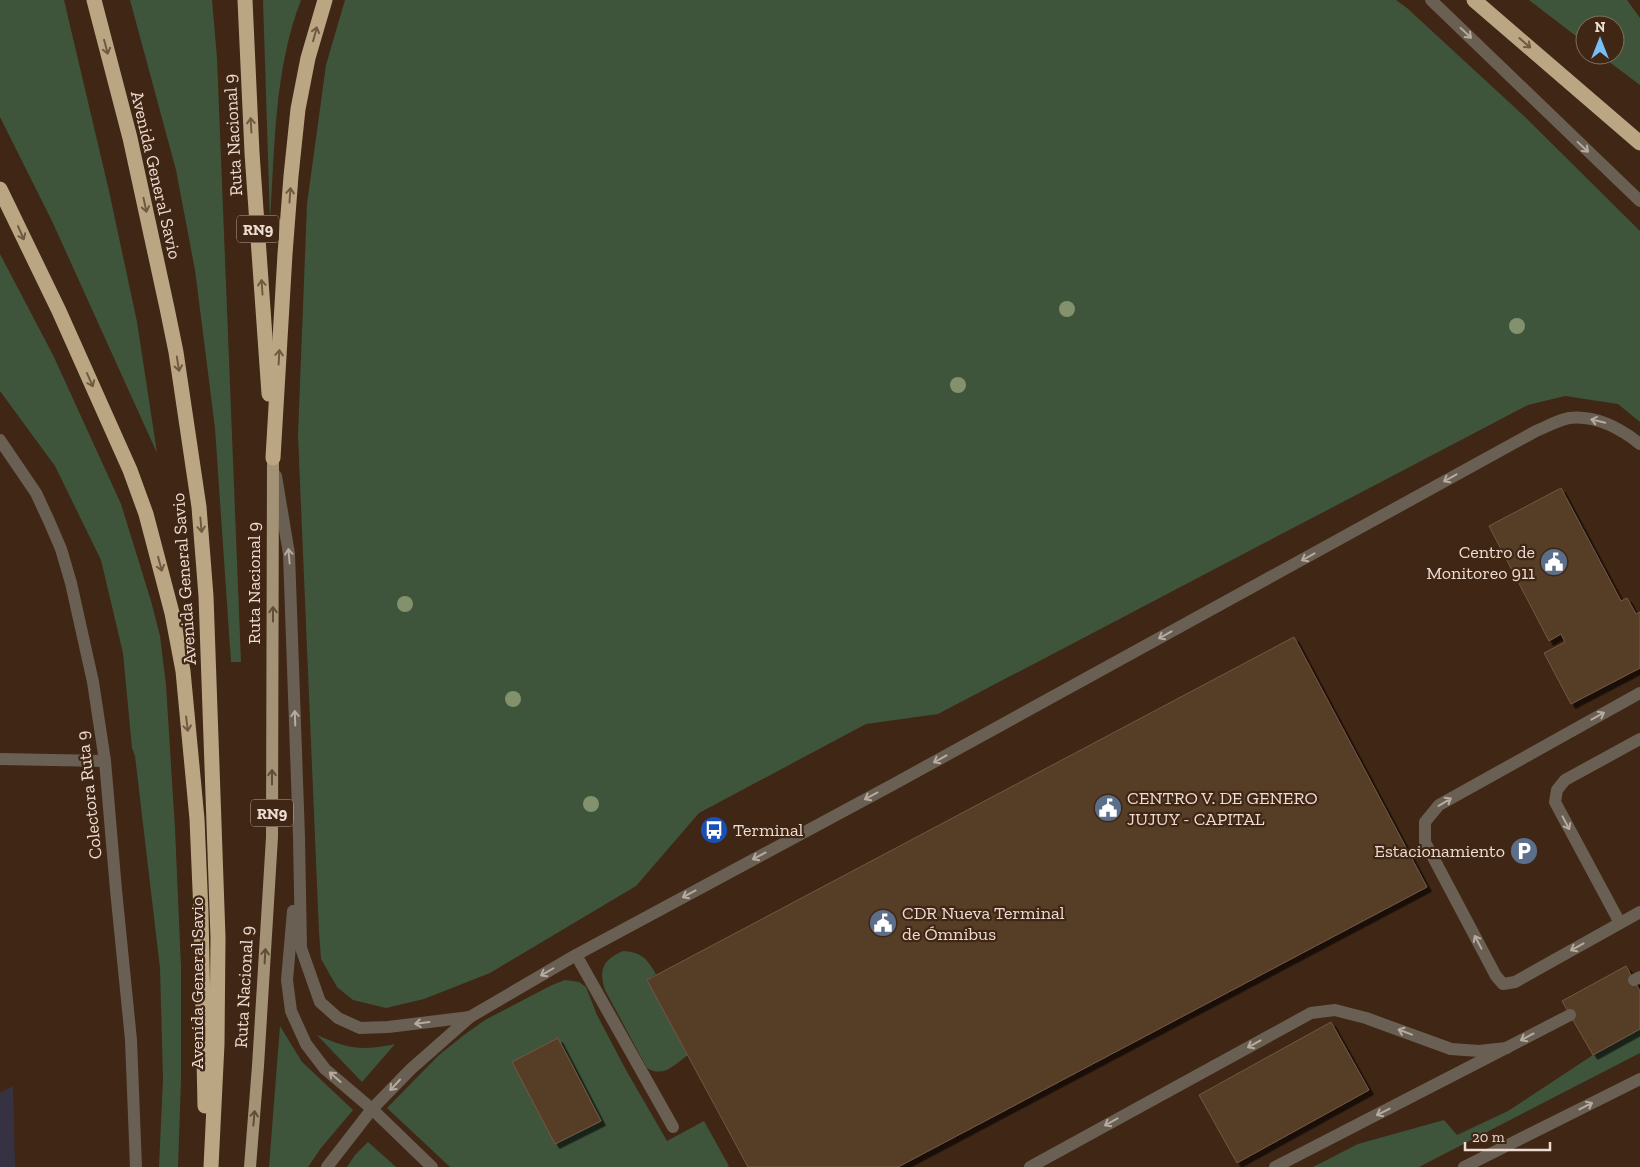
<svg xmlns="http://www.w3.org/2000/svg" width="1640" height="1167" font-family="'Zilla Slab',serif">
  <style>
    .industrial { fill: #363242 }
    .green { fill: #3e553c }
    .building { fill: #573c28; stroke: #745743; filter: url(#shadow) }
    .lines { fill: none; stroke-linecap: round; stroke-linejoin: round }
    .service { stroke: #696053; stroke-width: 12 }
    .tertiary { stroke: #696053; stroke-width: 12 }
    .primary { stroke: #a49276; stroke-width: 12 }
    .motorway { stroke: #bba684; stroke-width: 15 }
    .tree { fill: #83916d }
    .oneway { stroke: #b8aa9f }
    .oneway2 { stroke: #715941 }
    .oneway3 { stroke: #634c36 }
    .labels { text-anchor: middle; stroke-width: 4.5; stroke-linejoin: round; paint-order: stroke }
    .shield { fill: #402614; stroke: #b9a598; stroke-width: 1 }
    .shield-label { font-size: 16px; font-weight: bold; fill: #eddcd1 }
    .street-label { font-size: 18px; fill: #eddcd1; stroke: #402614 }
    .poi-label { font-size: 18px; fill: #eddcd1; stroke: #402614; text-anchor: start }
  </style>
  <defs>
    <filter id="shadow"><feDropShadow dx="4.5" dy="4.5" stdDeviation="0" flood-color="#0009"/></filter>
  </defs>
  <rect width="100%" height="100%" fill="#402614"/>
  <!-- industrial -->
  <polygon class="industrial" points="13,1086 15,1167 0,1167 0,1093"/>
  <!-- green -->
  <g class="green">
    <polygon points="0,0 64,0 109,191 137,322 157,453 52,221 0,117"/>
    <polygon points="130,0 212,0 217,58 241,662 231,662 215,428 195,270 176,170"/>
    <path d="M263 0H301C274 70 275 147 270 221Z"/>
    <polygon points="345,0 1396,0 1407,8 1524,116 1640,231 1640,422 1618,404 1565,396 1528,405 938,714 866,724 699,813 636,886 490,973 424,999 386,1008 353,1000 337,987 321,959 319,932 298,435 307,204 326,65"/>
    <polygon points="1529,0 1627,0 1640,18 1640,85 1600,55 1615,55 1615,25 1585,25 1585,43"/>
    <polygon points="0,254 53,355 121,504 151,601 160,636 166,685 175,829 181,967 181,1079 178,1167 159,1167 163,1079 160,968 135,756 132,748 123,653 101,560 55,466 0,391"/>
    <path d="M623 951C642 952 647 959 656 974L647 980 688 1055C674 1065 664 1078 647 1068L605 990C598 969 604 959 623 951Z"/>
    <polygon points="565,980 579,982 586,987 597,1015 626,1070 667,1141 704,1121 729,1166 727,1167 450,1167 387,1108 439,1055 464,1035 485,1020 552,985"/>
    <polygon points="280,1026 302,1062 353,1110 321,1148 308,1167 269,1167"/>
    <polygon points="1640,1029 1640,1053 1419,1167 1313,1167 1358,1144 1444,1120 1457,1135 1508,1111 1593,1055"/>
    <path d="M317 1035C348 1049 362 1051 395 1044L362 1082Z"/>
    <polygon points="368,1142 396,1167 347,1167 355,1155"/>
  </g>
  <!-- building -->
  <g class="building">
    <polygon points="1561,488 1621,601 1627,598 1636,614 1640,612 1640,668 1571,704 1544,653 1565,642 1561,634 1549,641 1489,526"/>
    <polygon points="1294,637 1427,887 898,1167 748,1167 647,980"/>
    <polygon points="1626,966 1640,991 1640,1029 1593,1055 1562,1001"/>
    <polygon points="1331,1022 1369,1090 1237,1163 1199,1095"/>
    <polygon points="558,1038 601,1121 555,1144 512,1062"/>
  </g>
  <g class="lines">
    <!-- service -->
    <g class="service">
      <polyline points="1431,0 1640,201"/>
      <polyline points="276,476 289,554 299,837 301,948 320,1002 338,1018 360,1028 388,1027 470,1017"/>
      <polyline points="1640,693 1439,805 1425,822 1425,842 1496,976 1503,984 1515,982 1640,912"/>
      <polyline points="0,759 105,761"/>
      <polyline points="293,911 287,980 291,1011 306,1044 325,1069 372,1109 432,1167"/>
      <polyline points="1620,923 1555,802 1557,790 1565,780 1640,739"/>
      <polyline points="576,955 673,1127"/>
      <polyline points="1634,980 1640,977"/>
      <path d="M327 1167 372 1109 411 1069 470 1017 576 955 894 784 1536 431C1546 427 1558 420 1569 418 1595 415 1620 428 1640 444"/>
      <polyline points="1030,1167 1311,1013 1335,1010 1366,1018 1451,1049 1479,1051 1507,1048"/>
      <polyline points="1275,1167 1570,1015"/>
    </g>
    <!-- tertiary -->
    <g class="tertiary">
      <polyline points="0,440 36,493 49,521 61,549 71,583 93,682 105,761 116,890 131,1040 136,1167"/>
      <polyline points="1464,1167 1640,1079"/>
    </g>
    <!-- primary -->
    <polyline class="primary" points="250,1167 258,1066 272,837 273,458"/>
    <!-- motorway -->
    <g class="motorway">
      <polyline points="94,0 130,138 167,308 176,352 199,507 206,596 218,937 217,1044 211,1167"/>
      <polyline points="245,0 252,153 269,394"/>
      <polyline points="1474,0 1640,143"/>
      <polyline points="0,189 59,311 130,470 146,514 172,613 183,671 197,819 201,913 205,1106"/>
      <polyline points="273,458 285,254 291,176 298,109 308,58 325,0"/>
    </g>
  </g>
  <!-- trees -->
  <g class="tree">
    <circle cx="1067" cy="309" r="8"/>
    <circle cx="1517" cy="326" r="8"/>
    <circle cx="958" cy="385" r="8"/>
    <circle cx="405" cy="604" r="8"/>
    <circle cx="513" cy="699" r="8"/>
    <circle cx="591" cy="804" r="8"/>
  </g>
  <!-- one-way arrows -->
  <defs><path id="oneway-shaft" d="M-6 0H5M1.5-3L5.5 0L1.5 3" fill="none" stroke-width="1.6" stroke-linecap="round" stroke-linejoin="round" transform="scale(1.25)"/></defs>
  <g class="oneway">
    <use href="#oneway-shaft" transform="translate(1466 33) rotate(43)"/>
    <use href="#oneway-shaft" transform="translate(1583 147) rotate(43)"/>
    <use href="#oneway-shaft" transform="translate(1598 421) rotate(-167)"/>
    <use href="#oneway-shaft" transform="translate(1450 478) rotate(151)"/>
    <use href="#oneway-shaft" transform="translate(289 556) rotate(-95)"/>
    <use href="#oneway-shaft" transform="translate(1308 557) rotate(151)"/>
    <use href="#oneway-shaft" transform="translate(1165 635) rotate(151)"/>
    <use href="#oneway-shaft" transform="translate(1598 716) rotate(-29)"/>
    <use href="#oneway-shaft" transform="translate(295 718) rotate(-92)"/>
    <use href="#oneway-shaft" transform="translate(940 759) rotate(151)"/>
    <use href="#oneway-shaft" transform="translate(871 796) rotate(152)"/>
    <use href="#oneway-shaft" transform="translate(1445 802) rotate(-31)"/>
    <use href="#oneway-shaft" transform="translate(1566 823) rotate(62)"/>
    <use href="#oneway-shaft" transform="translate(759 856) rotate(152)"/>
    <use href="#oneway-shaft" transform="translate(689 894) rotate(152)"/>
    <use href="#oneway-shaft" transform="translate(1478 942) rotate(-118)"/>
    <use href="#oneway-shaft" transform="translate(1577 947) rotate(151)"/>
    <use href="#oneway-shaft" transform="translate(547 972) rotate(150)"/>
    <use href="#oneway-shaft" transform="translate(422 1023) rotate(173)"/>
    <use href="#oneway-shaft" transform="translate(1405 1032) rotate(-159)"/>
    <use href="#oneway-shaft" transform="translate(1527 1037) rotate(152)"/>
    <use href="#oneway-shaft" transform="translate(1254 1044) rotate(151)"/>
    <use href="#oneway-shaft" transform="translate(335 1077) rotate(-139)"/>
    <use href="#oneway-shaft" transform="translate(395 1085) rotate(133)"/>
    <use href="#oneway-shaft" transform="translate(1586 1106) rotate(-27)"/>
    <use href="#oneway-shaft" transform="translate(1383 1112) rotate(153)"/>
    <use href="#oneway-shaft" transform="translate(1111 1122) rotate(151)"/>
  </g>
  <g class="oneway2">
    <use href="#oneway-shaft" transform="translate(315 34) rotate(-75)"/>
    <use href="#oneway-shaft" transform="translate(1525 43) rotate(41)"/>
    <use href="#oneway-shaft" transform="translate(106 47) rotate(75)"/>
    <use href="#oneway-shaft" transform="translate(251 125) rotate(-93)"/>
    <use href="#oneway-shaft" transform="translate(290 195) rotate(-86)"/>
    <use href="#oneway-shaft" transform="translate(145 205) rotate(78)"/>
    <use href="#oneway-shaft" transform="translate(21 233) rotate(66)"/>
    <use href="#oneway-shaft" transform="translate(262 287) rotate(-94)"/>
    <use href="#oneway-shaft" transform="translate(279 357) rotate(-87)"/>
    <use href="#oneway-shaft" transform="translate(178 364) rotate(81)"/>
    <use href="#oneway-shaft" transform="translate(90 380) rotate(66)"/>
    <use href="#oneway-shaft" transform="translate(201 525) rotate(85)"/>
    <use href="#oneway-shaft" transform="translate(160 564) rotate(75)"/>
    <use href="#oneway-shaft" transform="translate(187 724) rotate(83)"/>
  </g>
  <g class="oneway3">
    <use href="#oneway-shaft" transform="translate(273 614) rotate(-90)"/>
    <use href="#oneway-shaft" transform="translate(272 777) rotate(-90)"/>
    <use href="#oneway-shaft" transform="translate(265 956) rotate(-87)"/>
    <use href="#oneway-shaft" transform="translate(254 1118) rotate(-85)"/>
  </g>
  <!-- icons -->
  <defs>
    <symbol id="civic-disc" viewBox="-11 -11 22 22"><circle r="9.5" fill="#5c6f8a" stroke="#402614"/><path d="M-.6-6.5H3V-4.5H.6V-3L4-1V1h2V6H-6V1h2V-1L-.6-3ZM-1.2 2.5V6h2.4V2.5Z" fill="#fff"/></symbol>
    <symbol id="bus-disc" viewBox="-11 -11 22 22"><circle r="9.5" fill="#1a4fb4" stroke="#402614"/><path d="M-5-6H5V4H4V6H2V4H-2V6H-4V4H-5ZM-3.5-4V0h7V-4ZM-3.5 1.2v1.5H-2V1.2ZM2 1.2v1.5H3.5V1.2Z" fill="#fff"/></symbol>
    <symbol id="parking-disc" viewBox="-11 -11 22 22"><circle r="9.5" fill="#5c6f8a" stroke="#402614"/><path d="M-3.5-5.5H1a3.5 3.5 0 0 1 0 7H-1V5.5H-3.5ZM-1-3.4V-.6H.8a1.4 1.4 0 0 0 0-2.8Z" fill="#fff"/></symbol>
  </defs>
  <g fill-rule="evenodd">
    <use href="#civic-disc" x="1538" y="546" width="32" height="32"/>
    <use href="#civic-disc" x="1092" y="792" width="32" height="32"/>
    <use href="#bus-disc" x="698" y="814" width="32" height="32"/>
    <use href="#parking-disc" x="1508" y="835" width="32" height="32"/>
    <use href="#civic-disc" x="867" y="907" width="32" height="32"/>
  </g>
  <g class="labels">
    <!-- shield labels -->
    <g class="shield">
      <rect x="237" y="215.5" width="42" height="27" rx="4"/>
      <rect x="251" y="799.5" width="42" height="27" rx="4"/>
    </g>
    <g class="shield-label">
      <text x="258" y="235">RN9</text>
      <text x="272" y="819">RN9</text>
    </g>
    <!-- street labels -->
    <g class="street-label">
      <text transform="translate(233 135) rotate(-93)" y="6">Ruta Nacional 9</text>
      <text transform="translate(156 175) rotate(77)" y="6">Avenida General Savio</text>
      <text transform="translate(184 579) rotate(-94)" y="6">Avenida General Savio</text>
      <text transform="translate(254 583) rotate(-90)" y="6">Ruta Nacional 9</text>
      <text transform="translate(89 795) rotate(-96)" y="6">Colectora Ruta 9</text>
      <text transform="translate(197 983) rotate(-90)" y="6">Avenida General Savio</text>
      <text transform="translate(244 987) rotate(-87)" y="6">Ruta Nacional 9</text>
    </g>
    <!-- poi labels -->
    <g class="poi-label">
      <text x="1535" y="558" text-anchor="end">Centro de<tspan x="1535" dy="21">Monitoreo 911</tspan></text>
      <text x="1127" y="804">CENTRO V. DE GENERO<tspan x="1127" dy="21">JUJUY - CAPITAL</tspan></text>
      <text x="733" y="836">Terminal</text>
      <text x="1505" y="857" text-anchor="end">Estacionamiento</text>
      <text x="902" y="919">CDR Nueva Terminal<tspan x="902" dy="21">de Ómnibus</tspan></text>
    </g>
  </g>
  <!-- north arrow -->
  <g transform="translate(1600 40)"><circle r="24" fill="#402614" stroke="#856f60"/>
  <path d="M0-4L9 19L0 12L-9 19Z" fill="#77bff7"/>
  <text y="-8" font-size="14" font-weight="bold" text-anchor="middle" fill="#eddcd1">N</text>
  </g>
  <!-- scale -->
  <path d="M1465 1142v8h85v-8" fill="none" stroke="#eddcd1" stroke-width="2.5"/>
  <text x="1472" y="1142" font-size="15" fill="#eddcd1" stroke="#402614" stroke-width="4" paint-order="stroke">20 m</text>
</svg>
